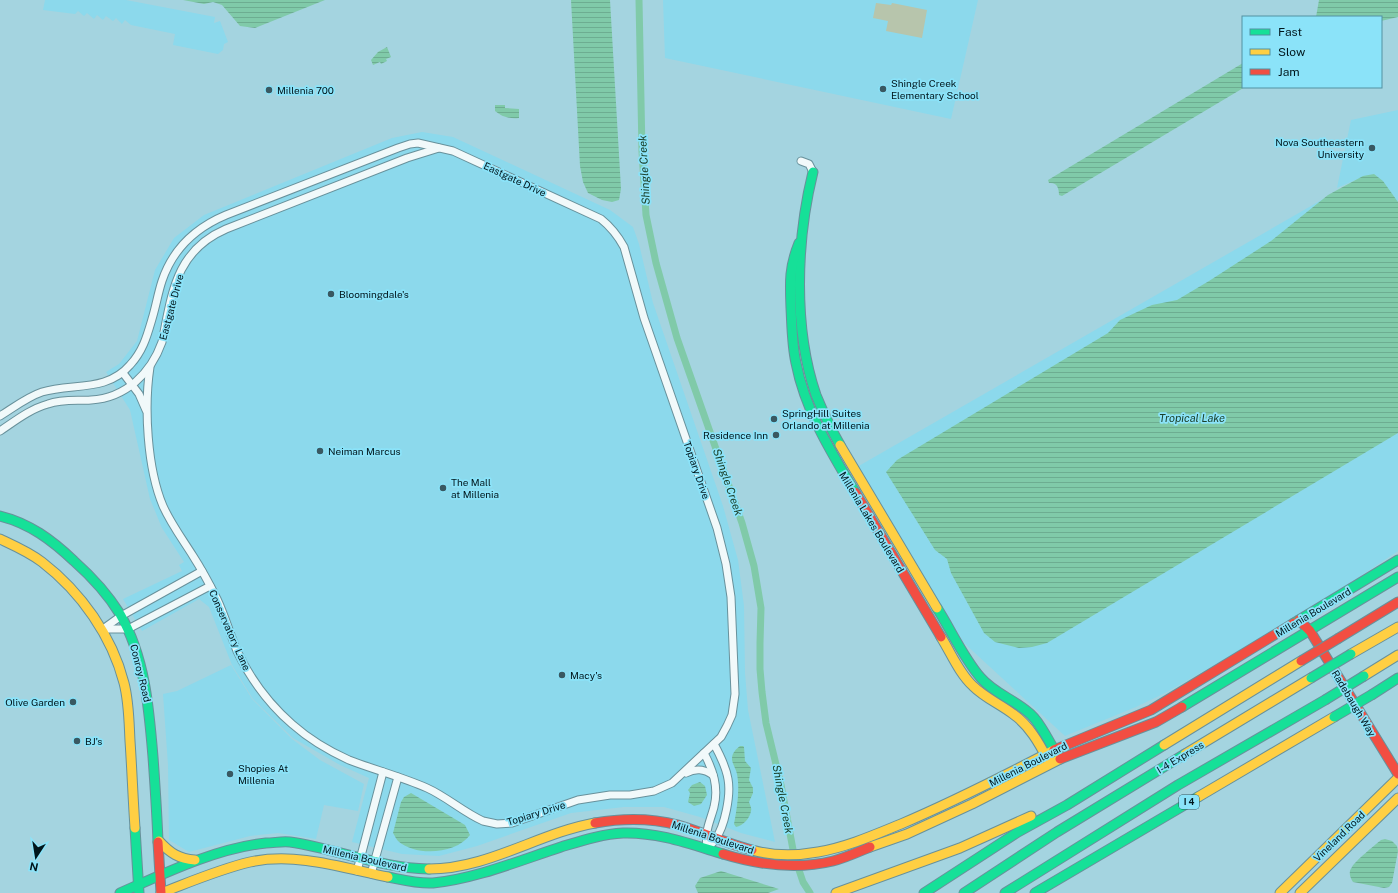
<svg xmlns="http://www.w3.org/2000/svg" width="1398" height="893" font-family="'Public Sans',sans-serif">
  <style>
    .built { fill: #8cd9ec }
    .green { fill: #b7c5ac }
    .water { fill: url(#water-rules) }
    .lines { fill: none; stroke-linecap: round; stroke-linejoin: round }
    .canal { stroke: #80caa9; stroke-width: 7 }
    .street-casing { stroke: #68919b; stroke-width: 9 }
    .fast-casing { stroke: #68919b; stroke-width: 11 }
    .slow-casing { stroke: #68919b; stroke-width: 11 }
    .jam-casing { stroke: #68919b; stroke-width: 11 }
    .street { stroke: #f1f9fa; stroke-width: 7 }
    .fast { stroke: #16e098; stroke-width: 9 }
    .slow { stroke: #ffcf43; stroke-width: 9 }
    .jam { stroke: #f24e42; stroke-width: 9 }
    .fast-bridge-casing { stroke: #68919b; stroke-width: 11; stroke-linecap: butt }
    .jam-bridge-casing { stroke: #68919b; stroke-width: 11; stroke-linecap: butt }
    .fast-bridge { stroke: #16e098; stroke-width: 9 }
    .jam-bridge { stroke: #f24e42; stroke-width: 9 }
    .poi-dot { fill: #395861; stroke: #8be3f9; stroke-width: 1.5 }
    .labels { text-anchor: middle; stroke-width: 3.5; stroke-linejoin: round; paint-order: stroke }
    .shield { fill: #8be3f9; stroke: #2a545e; stroke-width: 1 }
    .shield-label { font-size: 9px; font-weight: bold; fill: #00161c }
    .poi-label { font-size: 10px; fill: #00161c; stroke: #8be3f9; text-anchor: start }
    .street-label { font-size: 10px; fill: #00161c; stroke: #8be3f9 }
    .water-label { font-size: 11px; font-style: italic; fill: #1b402a; stroke: #8be3f9 }
  </style>
  <defs>
    <pattern id="water-rules" width="6" height="5" patternUnits="userSpaceOnUse"><rect width="6" height="5" fill="#80caa9"/><path d="M0 2.5h6" fill="none" stroke="#6dad91"/></pattern>
  </defs>
  <rect width="100%" height="100%" fill="#a4d4e0"/>
  <!-- built -->
  <g class="built">
    <polygon points="45,0 126,0 215,17 214,23 220,21 228,42 224,44 223,50 218,54 173,45 175,34 131,25 125,20 122,24 116,18 113,21 106,16 103,20 97,15 94,19 87,13 84,16 78,11 75,14 43,10"/>
    <polygon points="663,0 978,0 951,119 665,58"/>
    <polygon points="1398,110 1398,551 1316,606 1282,626 1165,693 1136,707 1065,736 964,643 857,467 1358,179 1337,188 1351,120"/>
    <polygon points="422,132 453,137 610,210 633,227 639,244 653,303 723,506 738,560 744,606 745,673 748,710 775,842 741,833 700,817 664,807 624,807 571,813 477,846 439,856 402,854 352,842 369,778 340,765 293,738 253,699 232,665 209,607 199,599 142,631 123,599 182,571 179,565 184,562 162,528 150,499 130,410 106,372 119,364 137,341 155,270 174,238 204,215 392,138"/>
    <polygon points="231,665 252,699 292,739 320,760 364,784 358,811 324,805 316,839 278,833 250,836 189,852 169,840 168,765 163,694 177,691"/>
  </g>
  <!-- green -->
  <polygon class="green" points="876,3 891,5 892,3 927,10 922,38 886,31 888,21 873,18"/>
  <!-- water -->
  <g class="water">
    <polygon points="183,0 325,0 255,28 240,26 222,5 213,2 204,4"/>
    <polygon points="571,0 610,0 621,189 619,200 612,202 602,200 588,193 583,182 580,166"/>
    <polygon points="1319,0 1398,0 1398,17 1381,21 1381,17 1316,17"/>
    <polygon points="387,47 391,57 386,59 387,61 381,64 380,62 373,65 371,60 378,52"/>
    <path d="M1243 63V87H1245L1062 196 1059 195C1059 188 1057 182 1049 183L1048 180Z"/>
    <path d="M495 105H505V108L519 109V118C510 119 502 117 495 111Z"/>
    <polygon points="1374,174 1383,181 1398,202 1398,433 1047,643 1032,647 1019,648 995,642 984,633 951,573 947,559 935,550 886,472 897,460 1108,333 1120,320 1152,305 1177,300 1209,281 1271,241 1328,195 1363,176"/>
    <path d="M740 746H743L744 747 745 761 751 768 749 780 753 788V793L749 802C750 805 752 808 751 811 750 818 743 826 736 827L734 824C737 808 740 790 737 774 736 769 732 763 732 759 732 753 736 749 740 746Z"/>
    <polygon points="700,782 705,786 707,795 701,804 694,806 688,802 690,793 688,790 692,785"/>
    <path d="M411 793 465 825 470 835C456 854 416 857 398 841 396 839 395 836 393 833L401 802 404 797Z"/>
    <path d="M1385 839 1392 841 1397 846 1398 851 1392 883 1389 887 1384 888 1353 882C1350 877 1348 872 1352 867 1356 860 1374 846 1381 840Z"/>
    <polygon points="721,871 779,889 768,893 698,893 695,886 700,878"/>
  </g>
  <g class="lines">
    <!-- canal -->
    <polyline class="canal" points="639,0 642,151 646,215 656,263 677,338 742,523 754,566 761,608 760,643 760,669 762,692 766,723 781,785 794,855 803,882 810,893"/>
    <defs>
      <g id="street">
        <polyline points="801,161 809,164 813,172"/>
        <polyline points="123,373 139,394 146,410"/>
        <path d="M0 416C13 408 27 397 42 392 73 383 107 392 130 365 143 351 147 336 152 319 156 306 158 293 162 281 173 248 195 228 226 215L398 148 410 144 418 143 453 151 601 219C611 227 618 236 624 247L644 318 717 528 726 564 731 597 735 694 732 715 727 726 721 737 672 783 654 791 630 795H610L578 800 512 823 497 824 483 821C463 812 447 797 427 788 402 777 375 770 349 760 329 751 309 739 292 724 269 704 250 678 237 651 230 634 225 616 217 599 210 585 202 570 193 556 183 540 171 524 163 506 147 468 144 407 150 367"/>
        <path d="M0 431C15 421 30 409 48 404 62 399 76 401 91 400 126 398 151 373 162 342 172 294 175 251 226 229L407 158 439 148"/>
        <polyline points="103,629 128,629 210,586"/>
        <polyline points="103,629 121,616 202,571"/>
        <path d="M704 753C713 770 719 787 714 807 709 825 705 829 707 849"/>
        <path d="M686 773C696 768 704 769 713 775"/>
        <path d="M707 849C709 846 713 843 715 840 725 826 731 795 728 779 726 767 720 755 714 744"/>
        <polyline points="357,871 383,772"/>
        <polyline points="371,874 398,777"/>
      </g>
      <g id="fast">
        <path d="M813 172C796 241 793 328 816 395 823 412 831 429 840 445"/>
        <path d="M799 243C789 268 790 282 791 308 792 327 792 345 796 363 805 410 831 452 855 492"/>
        <path d="M0 516C29 523 52 540 74 561 92 577 107 593 120 614 145 657 149 708 153 757 155 785 157 814 158 842"/>
        <path d="M937 608C951 630 964 659 981 678 994 693 1013 699 1028 712 1039 720 1050 743 1057 755"/>
        <polyline points="1294,623 1398,560"/>
        <polyline points="1373,694 1398,678"/>
        <polyline points="1182,707 1398,577"/>
        <polyline points="135,828 139,893"/>
        <path d="M388 877C403 880 419 884 433 883 475 879 521 860 561 847 581 841 602 834 623 833 658 832 690 844 723 854"/>
        <path d="M120 893C165 873 217 848 266 843 274 843 282 841 290 842 338 849 379 868 429 869"/>
        <polyline points="924,893 1018,832 1067,805 1164,745"/>
        <polyline points="964,893 1057,832 1185,754"/>
        <polyline points="1005,893 1178,785 1325,700"/>
        <polyline points="1035,893 1198,797"/>
      </g>
      <g id="slow">
        <polyline points="840,445 937,608"/>
        <path d="M0 539C15 546 29 552 42 562 81 592 112 636 124 683 129 702 129 722 130 741 132 770 133 799 135 828"/>
        <path d="M941 637C951 653 959 673 973 686 985 698 1000 704 1013 714 1029 725 1039 743 1048 760"/>
        <polyline points="1351,654 1398,627"/>
        <polyline points="1364,676 1398,655"/>
        <polyline points="1164,745 1301,661"/>
        <polyline points="1185,754 1311,678"/>
        <polyline points="1198,797 1334,717"/>
        <path d="M159 841C170 853 179 859 195 860"/>
        <polyline points="870,847 907,834 972,804 1060,759"/>
        <path d="M752 850C773 856 796 856 818 852 847 847 874 835 901 824 953 802 1004 776 1054 750"/>
        <path d="M429 869C488 869 539 833 595 823"/>
        <path d="M161 893C190 882 220 869 250 862 296 852 344 868 388 877"/>
        <polyline points="836,893 960,848 1031,816"/>
        <polyline points="1280,893 1398,778"/>
        <polyline points="1300,893 1398,798"/>
      </g>
      <g id="jam">
        <polyline points="855,492 941,637"/>
        <polyline points="1299,620 1310,631 1398,774"/>
        <polyline points="1339,638 1398,602"/>
        <polyline points="1054,750 1151,710 1294,623"/>
        <polyline points="1060,759 1156,722 1182,707"/>
        <path d="M595 823C623 818 651 818 678 825 703 832 727 844 752 850"/>
        <polyline points="158,842 161,893"/>
        <path d="M723 854C759 865 796 870 833 861 845 858 858 852 870 847"/>
      </g>
    </defs>
    <!-- street casing -->
    <use href="#street" class="street-casing"/>
    <!-- fast casing -->
    <use href="#fast" class="fast-casing"/>
    <!-- slow casing -->
    <use href="#slow" class="slow-casing"/>
    <!-- jam casing -->
    <use href="#jam" class="jam-casing"/>
    <!-- street -->
    <use href="#street" class="street"/>
    <!-- fast -->
    <use href="#fast" class="fast"/>
    <!-- slow -->
    <use href="#slow" class="slow"/>
    <!-- jam -->
    <use href="#jam" class="jam"/>
    <defs>
      <g id="fast-bridge">
        <polyline points="1311,678 1351,654"/>
        <polyline points="1325,700 1364,676"/>
        <polyline points="1334,717 1373,694"/>
      </g>
      <polyline id="jam-bridge" points="1301,661 1339,638"/>
    </defs>
    <!-- fast-bridge casing -->
    <use href="#fast-bridge" class="fast-bridge-casing"/>
    <!-- jam-bridge casing -->
    <use href="#jam-bridge" class="jam-bridge-casing"/>
    <!-- fast-bridge -->
    <use href="#fast-bridge" class="fast-bridge"/>
    <!-- jam-bridge -->
    <use href="#jam-bridge" class="jam-bridge"/>
  </g>
  <!-- markers -->
  <g class="poi-dot">
    <circle cx="883" cy="89" r="4"/>
    <circle cx="269" cy="90" r="4"/>
    <circle cx="1372" cy="148" r="4"/>
    <circle cx="331" cy="294" r="4"/>
    <circle cx="774" cy="419" r="4"/>
    <circle cx="776" cy="435" r="4"/>
    <circle cx="320" cy="451" r="4"/>
    <circle cx="443" cy="488" r="4"/>
    <circle cx="562" cy="675" r="4"/>
    <circle cx="73" cy="702" r="4"/>
    <circle cx="77" cy="741" r="4"/>
    <circle cx="230" cy="774" r="4"/>
  </g>
  <g class="labels">
    <!-- shield labels -->
    <rect class="shield" x="1179" y="795" width="20" height="14" rx="3"/>
    <g class="shield-label">
      <text x="1189" y="805">I 4</text>
    </g>
    <!-- poi labels -->
    <g class="poi-label">
      <text x="891" y="87">Shingle Creek<tspan x="891" dy="12">Elementary School</tspan></text>
      <text x="277" y="94">Millenia 700</text>
      <text x="1364" y="146" text-anchor="end">Nova Southeastern<tspan x="1364" dy="12">University</tspan></text>
      <text x="339" y="298">Bloomingdale's</text>
      <text x="782" y="417">SpringHill Suites<tspan x="782" dy="12">Orlando at Millenia</tspan></text>
      <text x="768" y="439" text-anchor="end">Residence Inn</text>
      <text x="328" y="455">Neiman Marcus</text>
      <text x="451" y="486">The Mall<tspan x="451" dy="12">at Millenia</tspan></text>
      <text x="570" y="679">Macy's</text>
      <text x="65" y="706" text-anchor="end">Olive Garden</text>
      <text x="85" y="745">BJ's</text>
      <text x="238" y="772">Shopies At<tspan x="238" dy="12">Millenia</tspan></text>
    </g>
    <!-- street labels -->
    <g class="street-label">
      <text transform="translate(515 179) rotate(25)" y="4">Eastgate Drive</text>
      <text transform="translate(171 307) rotate(-75)" y="4">Eastgate Drive</text>
      <text transform="translate(697 470) rotate(71)" y="4">Topiary Drive</text>
      <text transform="translate(872 522) rotate(59)" y="4">Millenia Lakes Boulevard</text>
      <text transform="translate(1313 612) rotate(-31)" y="4">Millenia Boulevard</text>
      <text transform="translate(230 630) rotate(66)" y="4">Conservatory Lane</text>
      <text transform="translate(141 673) rotate(76)" y="4">Conroy Road</text>
      <text transform="translate(1354 703) rotate(59)" y="4">Radebaugh Way</text>
      <text transform="translate(1180 757) rotate(-31)" y="4">I-4 Express</text>
      <text transform="translate(1028 764) rotate(-27)" y="4">Millenia Boulevard</text>
      <text transform="translate(536 813) rotate(-17)" y="4">Topiary Drive</text>
      <text transform="translate(1339 836) rotate(-44)" y="4">Vineland Road</text>
      <text transform="translate(713 837) rotate(18)" y="4">Millenia Boulevard</text>
      <text transform="translate(365 858) rotate(13)" y="4">Millenia Boulevard</text>
    </g>
    <!-- water labels -->
    <g class="water-label">
      <text transform="translate(644 170) rotate(-93)" y="4">Shingle Creek</text>
      <text x="1192" y="422">Tropical Lake</text>
      <text transform="translate(728 482) rotate(71)" y="4">Shingle Creek</text>
      <text transform="translate(783 799) rotate(79)" y="4">Shingle Creek</text>
    </g>
  </g>
  <!-- legend -->
  <rect x="1242" y="16" width="140" height="72" fill="#8be3f9" stroke="#5391a1"/>
  <rect x="1250" y="29" width="20" height="6" fill="#16e098" stroke="#5391a1"/>
  <text x="1278" y="36" font-size="12" fill="#00161c">Fast</text>
  <rect x="1250" y="49" width="20" height="6" fill="#ffcf43" stroke="#5391a1"/>
  <text x="1278" y="56" font-size="12" fill="#00161c">Slow</text>
  <rect x="1250" y="69" width="20" height="6" fill="#f24e42" stroke="#5391a1"/>
  <text x="1278" y="76" font-size="12" fill="#00161c">Jam</text>
  <!-- north arrow -->
  <g transform="translate(36 857) rotate(192)" stroke="#8be3f9" stroke-width="3" paint-order="stroke">
  <path d="M0-3L7 15L0 10L-7 15Z" fill="#00161c"/>
  <text y="-6" font-size="11" font-weight="bold" text-anchor="middle" fill="#00161c">N</text>
  </g>
</svg>
